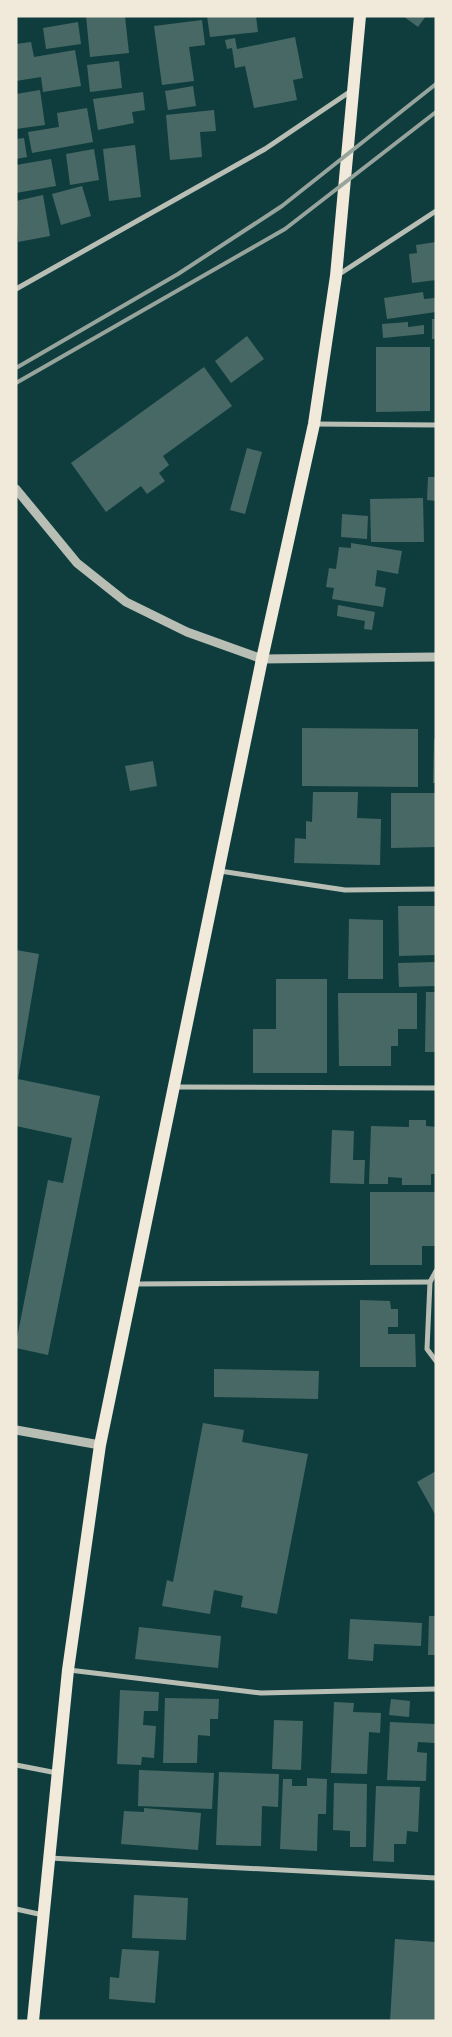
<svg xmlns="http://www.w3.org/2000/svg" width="452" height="2037" font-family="Poppins,sans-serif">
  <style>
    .building { fill: #486865 }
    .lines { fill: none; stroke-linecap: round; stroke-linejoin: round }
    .minor { stroke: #b8beb3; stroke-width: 5 }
    .tertiary { stroke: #b8beb3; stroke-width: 9 }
    .primary { stroke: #f1e9da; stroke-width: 12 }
    .rail { stroke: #97a49c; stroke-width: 4 }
  </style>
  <rect width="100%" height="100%" fill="#0f3d3e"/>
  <!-- building -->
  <g class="building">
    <polygon points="86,16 125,16 129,53 90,57"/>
    <polygon points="207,16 256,16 258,32 210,37"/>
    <polygon points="403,16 426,16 418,27"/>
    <polygon points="202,20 205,45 189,47 194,81 162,85 154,26"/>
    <polygon points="78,22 81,44 46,49 43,28"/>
    <polygon points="295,37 303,78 293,80 297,100 254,108 245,66 235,68 232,48 227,49 225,40 235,38 237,49"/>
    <polygon points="31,42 34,57 75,50 81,86 43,92 41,77 16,81 16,44"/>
    <polygon points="119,61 122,88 90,92 87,65"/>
    <polygon points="193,86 196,106 168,110 165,91"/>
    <polygon points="40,90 45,125 16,129 16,94"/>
    <polygon points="143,92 145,110 132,112 134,123 98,130 93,99"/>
    <polygon points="87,108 93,142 32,153 28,132 59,127 57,113"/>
    <polygon points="214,110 216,131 200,132 202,157 170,160 166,115"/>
    <polygon points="24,138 27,157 16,159 16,139"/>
    <polygon points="135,145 141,197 109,201 103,149"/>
    <polygon points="94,149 99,180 70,185 66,154"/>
    <polygon points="51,159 56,186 16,193 16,165"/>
    <polygon points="82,186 91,216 61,225 52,194"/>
    <polygon points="43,195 50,236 18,242 16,201"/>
    <polygon points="436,242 436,280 412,283 409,254 417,253 416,245"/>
    <polygon points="423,292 424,299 435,298 436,312 387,319 384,298"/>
    <rect x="432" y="319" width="4" height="20"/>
    <polygon points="408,322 408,327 424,325 424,334 383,338 382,324"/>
    <polygon points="247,336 264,359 231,383 215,361"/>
    <polygon points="376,347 430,347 430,411 376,412"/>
    <polygon points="204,367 232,406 163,456 169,465 159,473 165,481 147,494 141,486 106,512 71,463"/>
    <polygon points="247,448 262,452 245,514 230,510"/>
    <polygon points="428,477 436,477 436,501 427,500"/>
    <polygon points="423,498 424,542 371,542 370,499"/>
    <polygon points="342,514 368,516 367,539 341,537"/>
    <polygon points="351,543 402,551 398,574 377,570 375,586 386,588 383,607 332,599 334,588 326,587 329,568 336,569 339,547 351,548"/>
    <polygon points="338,605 375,612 372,630 364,629 365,621 337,616"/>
    <polygon points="302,728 418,729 418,787 302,786"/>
    <polygon points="434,739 436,739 436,783 433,783"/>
    <polygon points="153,761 157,786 130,791 125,766"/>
    <polygon points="313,792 358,792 357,818 381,819 380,865 294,863 295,838 306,839 306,821 312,822"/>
    <polygon points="391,793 436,793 436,847 391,848"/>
    <polygon points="398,906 436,906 436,955 399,956"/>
    <polygon points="349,919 383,920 383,979 348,979"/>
    <polygon points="16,950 39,954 18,1079 100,1096 48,1355 16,1348 16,1343 48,1180 63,1183 72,1138 16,1126"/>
    <polygon points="436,962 436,986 399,987 398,963"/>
    <polygon points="276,979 327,979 327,1073 253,1073 253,1029 276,1029"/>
    <polygon points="426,992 436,992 436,1052 425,1052"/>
    <polygon points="338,993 417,993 417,1029 398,1029 398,1046 391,1046 391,1066 339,1066"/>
    <polygon points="409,1120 426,1120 426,1126 436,1127 436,1174 431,1174 431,1185 402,1185 402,1178 388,1177 388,1184 369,1184 371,1126 409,1127"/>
    <polygon points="332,1130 354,1131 353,1160 365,1160 364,1184 330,1183"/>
    <polygon points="370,1192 435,1192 435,1246 422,1246 422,1265 370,1265"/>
    <polygon points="360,1300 390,1301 391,1309 398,1309 398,1327 388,1327 388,1334 415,1334 416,1367 360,1367"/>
    <polygon points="214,1369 319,1371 318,1399 214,1397"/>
    <polygon points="203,1423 244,1430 242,1442 308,1454 277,1614 241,1607 243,1596 214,1590 210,1614 162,1606 167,1580 173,1582"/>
    <polygon points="436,1471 436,1516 417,1482"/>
    <polygon points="429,1616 436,1616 436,1655 428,1655"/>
    <polygon points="350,1619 422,1623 421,1646 374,1644 373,1661 348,1659"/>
    <polygon points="139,1627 221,1636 218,1668 135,1659"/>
    <polygon points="120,1690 159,1692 158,1711 144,1711 143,1725 156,1726 154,1758 142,1757 141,1765 117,1764"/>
    <polygon points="165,1698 219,1699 218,1719 210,1719 210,1736 198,1735 197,1763 163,1763"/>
    <polygon points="391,1699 410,1701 409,1717 389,1715"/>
    <polygon points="334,1702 354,1703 353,1712 381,1713 380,1733 369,1732 367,1774 331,1773"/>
    <polygon points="274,1720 303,1721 301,1770 272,1769"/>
    <polygon points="390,1722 435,1724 435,1743 418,1742 417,1752 427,1753 426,1781 387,1780"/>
    <polygon points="139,1770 214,1773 212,1809 138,1806"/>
    <polygon points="219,1772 279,1774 278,1807 262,1806 261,1846 216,1845"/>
    <polygon points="307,1778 327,1779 326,1814 318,1814 317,1851 280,1849 283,1779 292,1779 292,1786 307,1786"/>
    <polygon points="334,1783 367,1784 366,1847 350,1847 350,1831 333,1830"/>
    <polygon points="376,1786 420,1787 418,1832 407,1831 406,1844 394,1844 394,1862 373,1861"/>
    <polygon points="144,1808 201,1813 198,1850 121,1844 124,1811 144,1812"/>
    <polygon points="134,1895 188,1898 186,1940 132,1938"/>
    <polygon points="395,1939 436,1942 436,2021 390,2021"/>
    <polygon points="122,1949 159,1951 155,2003 109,1999 110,1977 119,1978"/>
  </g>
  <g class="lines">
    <!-- minor -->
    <g class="minor">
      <polyline points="338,275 436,211"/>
      <polyline points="16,289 265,149 351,91"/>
      <polyline points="314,424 436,425"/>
      <polyline points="220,871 345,890 436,889"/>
      <polyline points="176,1087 436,1088"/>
      <polyline points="436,1271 430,1282 427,1349 436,1361"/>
      <polyline points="134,1284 430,1282"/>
      <polyline points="69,1670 261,1693 436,1689"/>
      <polyline points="16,1765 57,1773"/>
      <polyline points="49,1858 436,1878"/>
      <polyline points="16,1909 43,1915"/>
    </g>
    <!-- tertiary -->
    <g class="tertiary">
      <polyline points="16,489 77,563 126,602 187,632 262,659 436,657"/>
      <polyline points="16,1430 100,1445"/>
    </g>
    <!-- primary -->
    <polyline class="primary" points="33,2021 68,1670 100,1445 262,659 314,424 336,276 360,16"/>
    <!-- rail -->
    <g class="rail">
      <polyline points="16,368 178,274 282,206 436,84"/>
      <polyline points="16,383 285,229 436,112"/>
    </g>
  </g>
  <!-- border -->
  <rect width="452" height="2037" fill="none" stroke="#f1e9da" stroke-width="35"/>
</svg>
